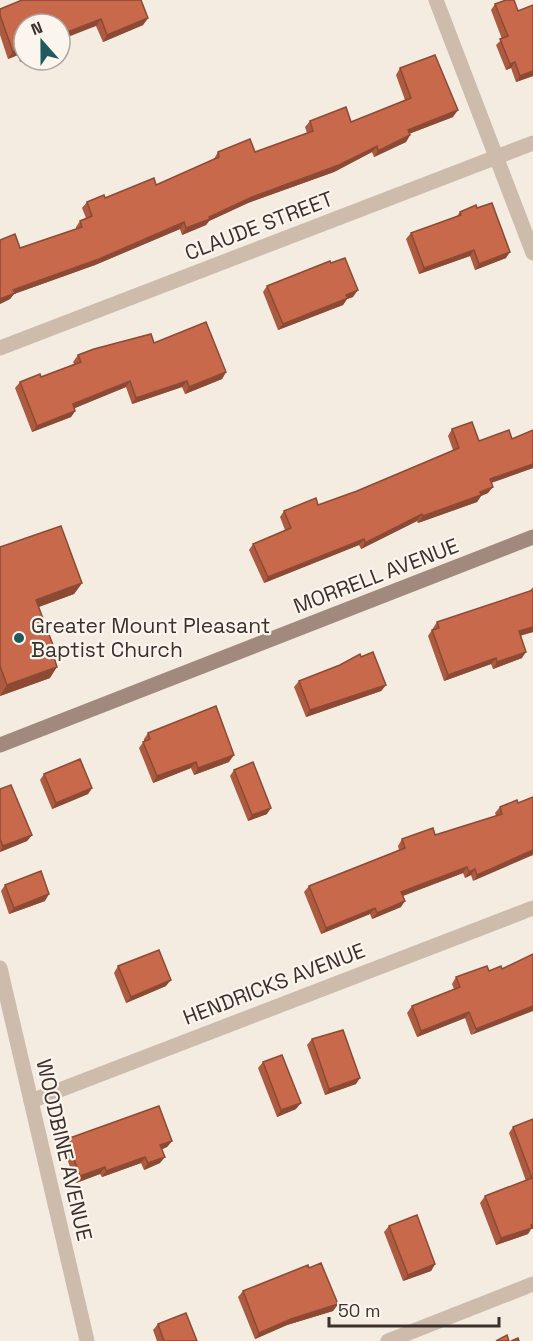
<svg xmlns="http://www.w3.org/2000/svg" width="533" height="1341" font-family="'Space Grotesk',sans-serif">
  <style>
    .lines { fill: none; stroke-linecap: round; stroke-linejoin: round }
    .street { stroke: #cdbbac; stroke-width: 15 }
    .secondary { stroke: #a18a7d; stroke-width: 15 }
    .wall { fill: #ac5a40 }
    .shaded-wall { fill: #8c4a34 }
    .building { fill: #c8694b; stroke: #8c4a34; stroke-width: 1.5 }
    .poi-dot { fill: #1f5a5e; stroke: #fbf5ee; stroke-width: 2 }
    .labels { text-anchor: middle; stroke-width: 4.5; stroke-linejoin: round; paint-order: stroke }
    .street-label { font-size: 21px; fill: #3b302b; stroke: #fbf5ee }
    .poi-label { font-size: 21px; fill: #3b302b; stroke: #fbf5ee; text-anchor: start }
  </style>
  <rect width="100%" height="100%" fill="#f4ebe1"/>
  <g class="lines">
    <!-- street -->
    <g class="street">
      <polyline points="436,0 533,253"/>
      <polyline points="0,348 533,143"/>
      <polyline points="0,968 87,1341"/>
      <polyline points="31,1101 533,908"/>
      <polyline points="388,1341 533,1284"/>
    </g>
    <!-- secondary -->
    <polyline class="secondary" points="0,745 533,537"/>
  </g>
  <!-- wall -->
  <g class="wall">
    <polygon points="495,4 533,76 516,82 511,68 506,70 496,45 502,39 491,10"/>
    <polygon points="0,9 148,18 143,25 103,42 96,26 24,24 24,60 20,62 18,55 8,59 0,35"/>
    <polygon points="400,68 453,117 409,134 410,135 406,142 374,157 372,152 334,172 248,203 209,221 206,225 182,235 180,229 95,265 14,294 10,299 0,304 0,240 20,248 76,229 76,227 80,221 86,218 82,208 87,202 156,185 214,159 218,152 255,152 307,133 305,127 310,121 351,122 405,100 396,75"/>
    <polygon points="477,208 506,258 475,270 470,256 419,274 406,239 411,233 457,216 460,212"/>
    <polygon points="331,263 353,297 347,299 343,305 278,330 263,292 267,286"/>
    <polygon points="154,343 226,372 222,379 185,394 182,387 132,404 126,387 74,408 75,411 71,417 32,432 15,388 20,382 41,377 74,364 73,362 78,355"/>
    <polygon points="452,429 479,441 512,439 533,430 533,468 491,483 488,493 481,496 477,502 418,523 417,521 361,549 359,545 264,583 249,550 253,544 285,530 280,517 284,511 318,505 357,491 453,450 448,436"/>
    <polygon points="0,547 82,583 74,594 38,607 56,653 53,656 50,678 0,696"/>
    <polygon points="533,587 533,632 520,636 522,658 493,669 491,664 444,681 428,636 437,622 530,591"/>
    <polygon points="361,657 386,685 381,691 306,717 294,687 299,681"/>
    <polygon points="148,733 229,762 194,775 191,768 153,783 139,748 144,741 144,739"/>
    <polygon points="234,770 267,814 248,821 230,776"/>
    <polygon points="44,774 92,788 88,794 52,809 40,780"/>
    <polygon points="0,789 32,835 27,841 0,852"/>
    <polygon points="533,797 473,881 471,875 465,878 463,873 403,896 401,907 372,919 370,914 321,934 304,892 309,886 399,850 398,846 402,839 435,835 496,816 495,813 500,807 518,803"/>
    <polygon points="5,885 45,901 9,914 1,891"/>
    <polygon points="533,954 471,1035 465,1018 417,1037 407,1013 412,1006 454,989 452,984 456,977 502,969"/>
    <polygon points="118,966 166,986 126,1003 114,973"/>
    <polygon points="312,1039 356,1084 325,1095 307,1045"/>
    <polygon points="263,1062 296,1109 277,1117 258,1068"/>
    <polygon points="533,1119 531,1229 528,1234 496,1245 480,1203 485,1196 526,1181 509,1133 513,1127"/>
    <polygon points="67,1139 172,1141 167,1147 162,1149 160,1163 144,1170 141,1163 102,1177 100,1174 76,1183 62,1145"/>
    <polygon points="389,1226 435,1264 431,1271 403,1281 384,1232"/>
    <polygon points="309,1268 338,1304 333,1311 287,1325 255,1339 238,1297 243,1291"/>
    <polygon points="158,1324 197,1341 157,1341 153,1330"/>
  </g>
  <!-- shaded-wall -->
  <g class="shaded-wall">
    <polygon points="148,18 143,25 103,42 107,35"/>
    <polygon points="101,19 96,26 60,40 60,35"/>
    <polygon points="23,49 18,55 8,59 13,52"/>
    <polygon points="515,62 511,68 506,70 510,64"/>
    <polygon points="533,71 533,76 516,82 520,76"/>
    <polygon points="458,110 453,117 403,136 408,130"/>
    <polygon points="410,135 406,142 374,157 378,151"/>
    <polygon points="377,146 372,152 334,172 248,203 209,221 206,225 182,235 186,228 252,197"/>
    <polygon points="184,222 180,229 95,265 14,294 10,299 0,304 0,299 13,290"/>
    <polygon points="474,250 470,256 419,274 424,268"/>
    <polygon points="510,252 506,258 475,270 479,264"/>
    <polygon points="358,290 353,297 347,299 343,305 278,330 283,324"/>
    <polygon points="226,372 222,379 185,394 189,387"/>
    <polygon points="130,381 126,387 68,411 73,404"/>
    <polygon points="187,381 182,387 132,404 136,398"/>
    <polygon points="75,411 71,417 32,432 37,426"/>
    <polygon points="533,464 533,468 485,485 490,479"/>
    <polygon points="493,487 488,493 481,496 477,502 418,523 423,516"/>
    <polygon points="422,514 417,521 361,549 365,543"/>
    <polygon points="364,539 359,545 264,583 268,577"/>
    <polygon points="82,583 74,594 28,611 36,600"/>
    <polygon points="533,627 533,632 514,637 519,631"/>
    <polygon points="526,652 522,658 493,669 497,662"/>
    <polygon points="496,658 491,664 444,681 448,675"/>
    <polygon points="57,667 50,678 0,696 7,685"/>
    <polygon points="386,685 381,691 306,717 310,710"/>
    <polygon points="234,755 229,762 194,775 198,768"/>
    <polygon points="196,762 191,768 153,783 157,776"/>
    <polygon points="92,788 88,794 52,809 56,803"/>
    <polygon points="271,808 267,814 248,821 252,815"/>
    <polygon points="32,835 27,841 0,852 3,846"/>
    <polygon points="533,850 533,855 473,881 477,875"/>
    <polygon points="467,867 463,873 397,898 401,892"/>
    <polygon points="475,869 471,875 465,878 469,872"/>
    <polygon points="49,894 45,901 9,914 14,908"/>
    <polygon points="405,901 401,907 372,919 377,913"/>
    <polygon points="375,908 370,914 321,934 326,928"/>
    <polygon points="171,980 166,986 126,1003 131,997"/>
    <polygon points="533,1006 533,1011 471,1035 476,1029"/>
    <polygon points="469,1012 465,1018 417,1037 421,1031"/>
    <polygon points="360,1078 356,1084 325,1095 329,1089"/>
    <polygon points="301,1103 296,1109 277,1117 281,1110"/>
    <polygon points="172,1141 167,1147 156,1152 160,1145"/>
    <polygon points="145,1157 141,1163 102,1177 106,1171"/>
    <polygon points="165,1157 160,1163 144,1170 148,1163"/>
    <polygon points="105,1167 100,1174 76,1183 80,1176"/>
    <polygon points="533,1224 533,1229 531,1229 528,1234 496,1245 501,1238"/>
    <polygon points="435,1264 431,1271 403,1281 408,1275"/>
    <polygon points="338,1304 333,1311 287,1325 255,1339 259,1333 291,1319"/>
  </g>
  <!-- building -->
  <g class="building">
    <polygon points="22,0 141,0 148,18 107,35 101,19 60,35 60,24 24,24 24,52 23,49 13,52 0,15 0,9"/>
    <polygon points="506,0 514,0 518,11 533,5 533,71 520,76 515,62 510,64 500,39 508,36 495,4"/>
    <polygon points="435,55 458,110 408,130 410,135 378,151 377,146 339,165 252,197 209,217 210,219 186,228 184,222 99,259 13,290 15,293 0,299 0,240 15,234 20,248 82,227 80,221 92,216 87,202 104,195 105,198 154,178 156,185 219,157 218,152 250,139 255,152 313,131 310,121 346,107 351,122 411,98 400,68"/>
    <polygon points="492,203 510,252 479,264 474,250 424,268 411,233 461,215 460,212 476,205 477,208"/>
    <polygon points="345,258 358,290 346,295 348,298 283,324 267,286 330,261 331,263"/>
    <polygon points="206,322 226,372 189,387 187,381 136,398 130,381 73,404 75,411 37,426 20,382 40,374 41,377 81,362 78,355 94,349 151,334 154,343"/>
    <polygon points="472,422 479,441 509,430 512,439 533,430 533,464 490,479 493,487 480,492 481,495 423,516 422,514 365,543 364,539 268,577 253,544 291,528 284,511 316,498 318,505 357,491 459,448 452,429"/>
    <polygon points="61,526 82,583 36,600 56,653 53,654 57,667 7,685 0,666 0,547"/>
    <polygon points="533,590 533,627 519,631 526,652 497,662 496,658 448,675 432,630 439,628 437,622"/>
    <polygon points="373,652 386,685 310,710 299,681 340,665 360,654 361,657"/>
    <polygon points="216,706 234,755 198,768 196,762 157,776 143,742 150,739 148,733"/>
    <polygon points="80,759 92,788 56,803 44,774"/>
    <polygon points="253,762 271,808 252,815 234,770"/>
    <polygon points="11,785 32,835 3,846 0,839 0,789"/>
    <polygon points="533,797 533,850 477,875 475,869 469,872 467,867 401,892 405,901 377,913 375,908 326,928 309,886 405,848 402,839 433,828 435,835 502,814 500,807 517,800 518,803"/>
    <polygon points="41,871 49,894 14,908 5,885"/>
    <polygon points="159,950 171,980 131,997 118,966"/>
    <polygon points="533,954 533,1006 476,1029 469,1012 421,1031 412,1006 460,987 456,977 487,966 489,971 501,966 502,969"/>
    <polygon points="343,1030 360,1078 329,1089 312,1039"/>
    <polygon points="282,1055 301,1103 281,1110 263,1062"/>
    <polygon points="159,1106 172,1141 160,1145 165,1157 148,1163 145,1157 106,1171 105,1167 80,1176 67,1139"/>
    <polygon points="533,1119 533,1224 531,1225 532,1228 501,1238 485,1196 532,1178 513,1127"/>
    <polygon points="417,1215 435,1264 408,1275 389,1226"/>
    <polygon points="321,1263 338,1304 291,1319 259,1333 243,1291 308,1265 309,1268"/>
    <polygon points="186,1313 197,1341 164,1341 158,1324"/>
    <polygon points="507,1335 509,1341 496,1341"/>
    <polygon points="518,1338 519,1341 511,1341"/>
  </g>
  <!-- markers -->
  <circle class="poi-dot" cx="19" cy="638" r="6"/>
  <g class="labels">
    <!-- street labels -->
    <g class="street-label">
      <text transform="translate(259 226) rotate(-21)" y="7">CLAUDE STREET</text>
      <text transform="translate(376 576) rotate(-21)" y="7">MORRELL AVENUE</text>
      <text transform="translate(274 984) rotate(-21)" y="7">HENDRICKS AVENUE</text>
      <text transform="translate(64 1150) rotate(77)" y="7">WOODBINE AVENUE</text>
    </g>
    <!-- poi labels -->
    <g class="poi-label">
      <text x="31" y="633">Greater Mount Pleasant<tspan x="31" dy="24">Baptist Church</tspan></text>
    </g>
  </g>
  <!-- north arrow -->
  <g transform="translate(42 42) rotate(339)"><circle r="28" fill="#fbf5ee" stroke="#aea6a0" stroke-width="1.5"/>
  <path d="M0-4.5L10 22L0 15L-10 22Z" fill="#1f5a5e"/>
  <text y="-9" font-size="16" font-weight="bold" text-anchor="middle" fill="#3b302b">N</text>
  </g>
  <!-- scale -->
  <path d="M329 1317v9h170v-9" fill="none" stroke="#3b302b" stroke-width="3"/>
  <text x="338" y="1317" font-size="18" fill="#3b302b" stroke="#fbf5ee" stroke-width="4.5" paint-order="stroke">50 m</text>
</svg>
